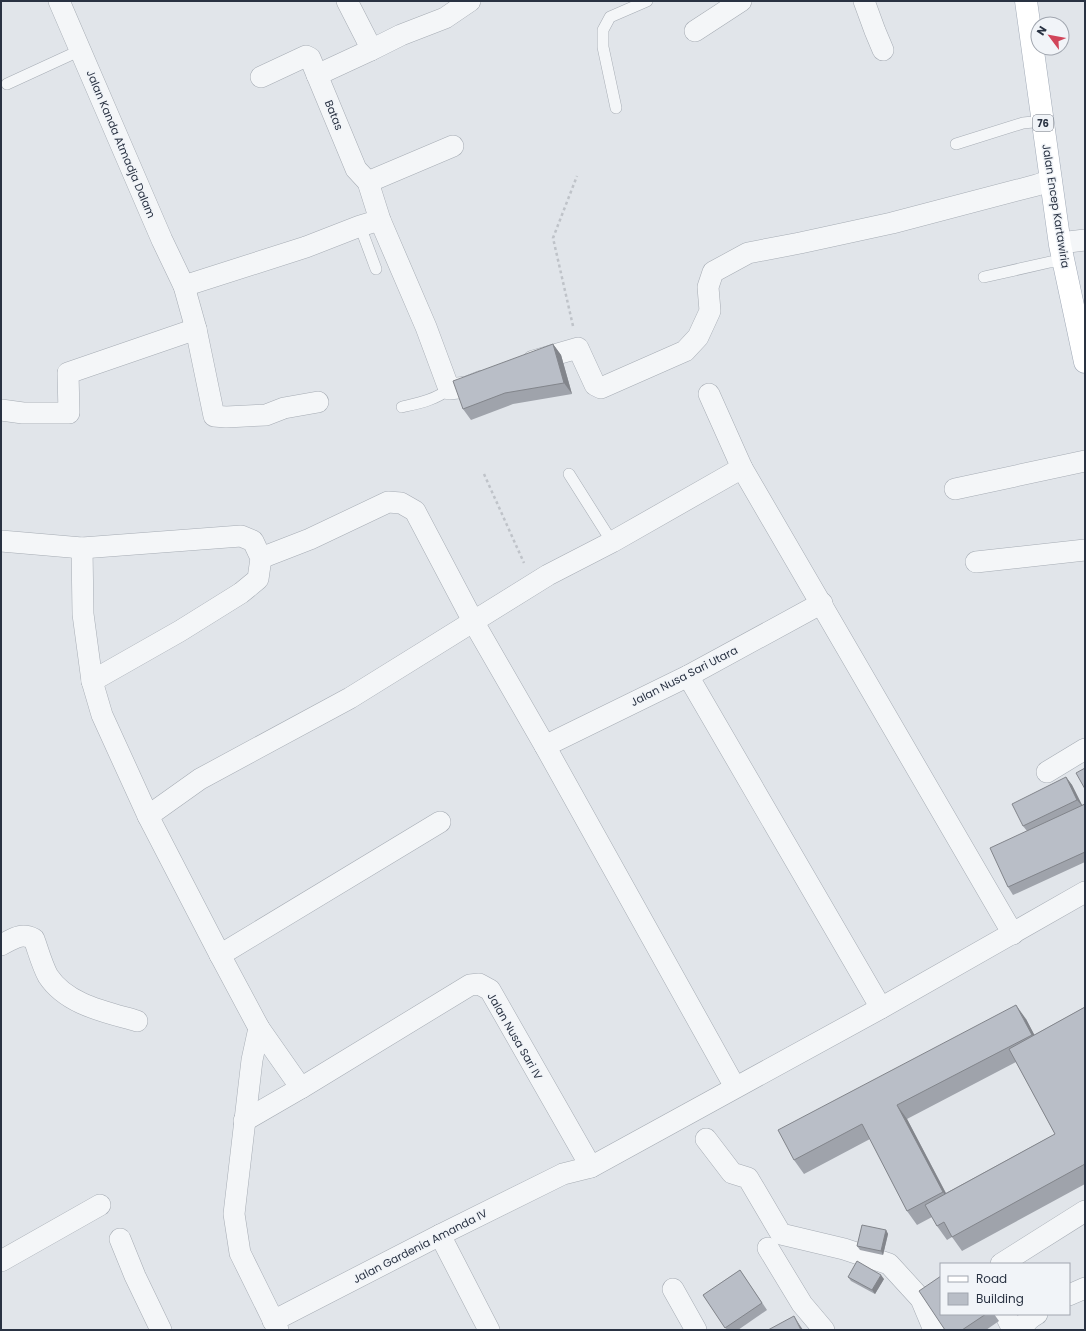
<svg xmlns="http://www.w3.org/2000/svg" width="1086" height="1331" font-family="Poppins,sans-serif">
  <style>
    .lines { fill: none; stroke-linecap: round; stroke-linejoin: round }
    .lane-casing { stroke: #a6acb4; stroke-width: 12 }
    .street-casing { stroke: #a6acb4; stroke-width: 22 }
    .primary-casing { stroke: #a0a9b6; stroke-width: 23 }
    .path { stroke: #bfc3c9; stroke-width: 2.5; stroke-dasharray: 3 3; stroke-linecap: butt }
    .lane { stroke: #f4f6f8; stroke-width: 11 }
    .street { stroke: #f4f6f8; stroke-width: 21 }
    .primary { stroke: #fff; stroke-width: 22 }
    .wall { fill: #9fa3ab; fill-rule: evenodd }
    .shaded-wall { fill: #82858b }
    .building { fill: #b9bec7; stroke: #82858b }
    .labels { text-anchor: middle; stroke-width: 3; stroke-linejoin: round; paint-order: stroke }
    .shield { fill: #f1f4f8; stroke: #656c79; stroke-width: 1 }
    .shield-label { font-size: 10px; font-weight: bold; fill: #293242 }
    .street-label { font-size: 11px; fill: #293242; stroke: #f1f4f8 }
  </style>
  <rect width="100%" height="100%" fill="#e1e5ea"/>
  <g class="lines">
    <defs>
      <g id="lane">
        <polyline points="7,84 81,50"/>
        <polyline points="616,108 603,47 603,30 610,17 647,1"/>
        <polyline points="956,144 1023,123 1043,121"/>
        <polyline points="360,226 376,269"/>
        <polyline points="984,277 1050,262 1063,261"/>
        <path d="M402 407C419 403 435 400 449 389"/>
        <polyline points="569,474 612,542"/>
      </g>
      <g id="street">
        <polyline points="59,1 162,240 184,286 196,329 214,416 226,417 266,415 284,408 318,402"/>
        <polyline points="864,1 875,31 883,50"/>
        <polyline points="695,31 741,1"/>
        <polyline points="371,50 401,35 445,18 470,1"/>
        <polyline points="317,75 371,50 370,46 347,1"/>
        <polyline points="261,77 306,56 310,58 356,169 368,182 380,220 426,327 449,389 467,387 482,381"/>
        <polyline points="368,182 453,146"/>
        <polyline points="1060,243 1085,240"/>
        <polyline points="184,286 306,247 360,226 380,220"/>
        <polyline points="533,361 578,348 595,385 601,388 685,351 698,337 710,311 708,287 713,272 748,253 800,243 892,223 1037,185 1051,180"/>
        <polyline points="709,394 742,468 1013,934"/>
        <polyline points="1,410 23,413 69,413 68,373 196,329"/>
        <polyline points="955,489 1085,461"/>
        <polyline points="1,541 82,548 241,536 253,541 261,558 258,579 241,593 180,631 92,681"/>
        <polyline points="82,548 83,614 92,681 102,715 148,816 220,955 259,1028 301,1088"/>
        <polyline points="261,558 310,539 388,502 401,503 415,511 473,621 545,746 735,1087"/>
        <polyline points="976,562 1085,550"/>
        <polyline points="688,676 881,1008"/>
        <polyline points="545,746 688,676 822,603"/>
        <polyline points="1047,772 1085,749"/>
        <polyline points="148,816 200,779 350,698 548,575 612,542 742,468"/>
        <path d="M1 945C13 939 21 932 34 939 38 950 42 965 48 976 67 1005 106 1012 137 1021"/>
        <polyline points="220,955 440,822"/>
        <polyline points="259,1028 252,1060 234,1214 240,1253 278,1330"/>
        <polyline points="244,1121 301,1088 470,985 479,984 490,990 591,1167"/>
        <polyline points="706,1139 732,1173 748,1178 781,1234 844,1249 889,1264 921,1299 934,1330"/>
        <polyline points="440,1235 489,1330"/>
        <polyline points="120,1239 135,1276 161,1330"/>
        <polyline points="768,1248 802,1304 824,1330"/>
        <polyline points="1,1261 100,1205"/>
        <polyline points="1001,1264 1085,1211"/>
        <polyline points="673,1289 696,1330"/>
        <polyline points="1069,1295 1085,1288"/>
        <polyline points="1005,1314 1013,1330"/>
        <polyline points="273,1321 440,1235 563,1174 591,1167 881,1008 1085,892"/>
        <path d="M1023 1330C1024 1322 1030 1318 1037 1314"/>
      </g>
      <polyline id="primary" points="1026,1 1060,245 1085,362"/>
    </defs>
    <!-- lane casing -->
    <use href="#lane" class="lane-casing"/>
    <!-- street casing -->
    <use href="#street" class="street-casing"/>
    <!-- primary casing -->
    <use href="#primary" class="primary-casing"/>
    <!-- path -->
    <g class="path">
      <polyline points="573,326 553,238 577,176"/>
      <polyline points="484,474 524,563"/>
    </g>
    <!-- lane -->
    <use href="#lane" class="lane"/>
    <!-- street -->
    <use href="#street" class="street"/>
    <!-- primary -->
    <use href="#primary" class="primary"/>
  </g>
  <!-- wall -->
  <g class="wall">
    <polygon points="553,344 561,355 572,394 513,404 471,420 463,409"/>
    <polygon points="1066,777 1072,785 1082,805 1085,804 1085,862 1013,895 1008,887 1027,831 1023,826"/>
    <path d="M1085 1007V1184L962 1251 952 1237 947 1240 937 1226 932 1217 917 1225 907 1211 870 1139 804 1174 794 1160 1026 1019 1034 1035ZM1016 1062 1055 1134 946 1193 907 1119Z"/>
    <polygon points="886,1230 888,1234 883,1255 860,1250 857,1246"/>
    <polygon points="740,1270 767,1310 738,1330 727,1330 703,1295"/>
    <polygon points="848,1277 884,1279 875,1294 851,1281"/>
    <polygon points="941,1314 994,1314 999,1321 986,1330 945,1330"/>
  </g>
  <!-- shaded-wall -->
  <g class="shaded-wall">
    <polygon points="553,344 561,355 572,394 564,383"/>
    <polygon points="1066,777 1072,785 1083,807 1077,800"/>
    <polygon points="1016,1005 1026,1019 1042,1049 1032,1035"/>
    <polygon points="897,1105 907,1119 953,1207 943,1192"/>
    <polygon points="886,1230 888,1234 883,1255 881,1251"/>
    <polygon points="881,1275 884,1279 875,1294 872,1290"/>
    <polygon points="794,1316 799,1324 803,1330 801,1330"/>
  </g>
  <!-- building -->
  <g class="building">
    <polygon points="553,344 564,383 505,393 463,409 453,381"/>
    <polygon points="1085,768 1085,789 1076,773"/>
    <polygon points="1066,777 1077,800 1023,826 1012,804"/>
    <polygon points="1085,804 1085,852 1008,887 990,848"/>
    <polygon points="1016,1005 1032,1035 897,1105 943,1192 907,1211 862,1124 794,1160 778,1130"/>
    <polygon points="1085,1007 1085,1164 952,1237 944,1222 937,1226 925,1205 1055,1134 1009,1049"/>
    <polygon points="862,1225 886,1230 881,1251 857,1246"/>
    <polygon points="857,1261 881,1275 872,1290 848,1277"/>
    <polygon points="740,1270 762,1303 725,1328 703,1295"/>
    <polygon points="941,1276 941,1314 986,1314 962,1330 945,1330 919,1291"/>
    <polygon points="794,1316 801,1330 768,1330"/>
  </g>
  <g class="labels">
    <!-- shield labels -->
    <rect class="shield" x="1033" y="115" width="20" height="16" rx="3"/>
    <g class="shield-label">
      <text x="1043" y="127">76</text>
    </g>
    <!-- street labels -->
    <g class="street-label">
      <text transform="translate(334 115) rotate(68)" y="4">Batas</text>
      <text transform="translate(121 144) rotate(67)" y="4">Jalan Kanda Atmadja Dalam</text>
      <text transform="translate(1056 206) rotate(81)" y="4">Jalan Encep Kartawiria</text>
      <text transform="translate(684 676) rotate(-27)" y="4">Jalan Nusa Sari Utara</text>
      <text transform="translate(515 1036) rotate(60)" y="4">Jalan Nusa Sari IV</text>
      <text transform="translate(420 1246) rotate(-27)" y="4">Jalan Gardenia Amanda IV</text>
    </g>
  </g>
  <!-- border -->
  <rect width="1086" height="1331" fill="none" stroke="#293242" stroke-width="4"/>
  <!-- legend -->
  <rect x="940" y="1263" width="130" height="52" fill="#f1f4f8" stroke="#a1a6af"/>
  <rect x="948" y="1276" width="20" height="6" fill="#ffffff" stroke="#a1a6af"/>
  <text x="976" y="1283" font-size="12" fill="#293242">Road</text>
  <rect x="948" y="1293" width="20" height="12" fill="#b9bec7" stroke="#a1a6af"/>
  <text x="976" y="1303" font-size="12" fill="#293242">Building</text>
  <!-- north arrow -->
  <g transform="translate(1050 36) rotate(302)"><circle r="19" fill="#f1f4f8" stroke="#a1a6af"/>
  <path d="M0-3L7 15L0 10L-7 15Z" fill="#d1455a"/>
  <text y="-6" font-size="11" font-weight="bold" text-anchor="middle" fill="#293242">N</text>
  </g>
</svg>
